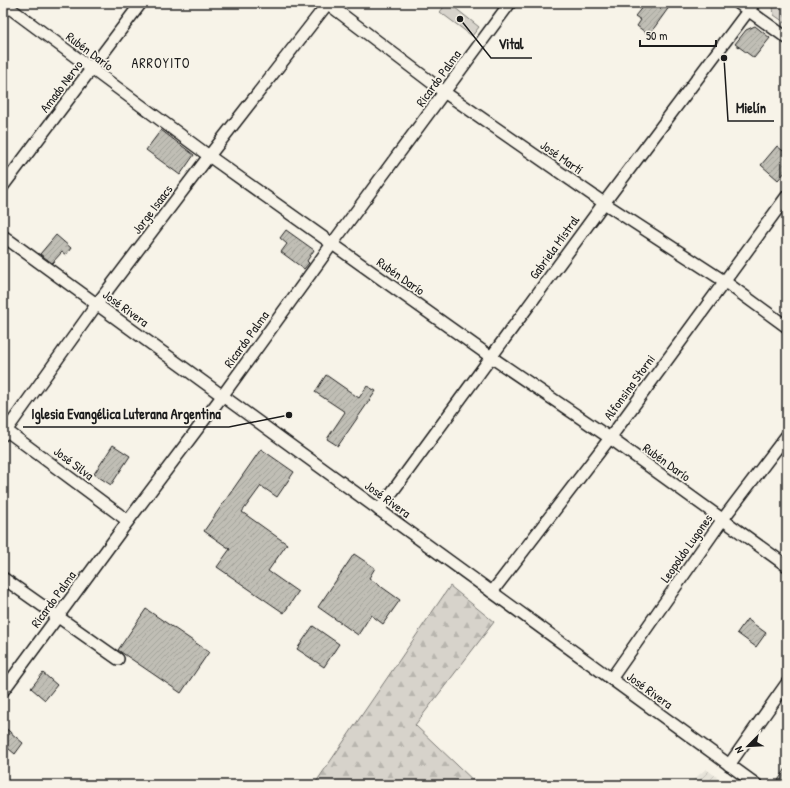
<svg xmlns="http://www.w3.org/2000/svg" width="790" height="788" font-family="'Patrick Hand',sans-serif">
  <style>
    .industrial { fill: url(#industrial-furrows) }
    .grass { fill: url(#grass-tufts); stroke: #7a7874 }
    .forest { fill: url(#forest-firs); stroke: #7a7874 }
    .pitch { fill: #d7d3cb; stroke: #7a7874 }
    .building { fill: url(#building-hatch); stroke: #1c1c1c }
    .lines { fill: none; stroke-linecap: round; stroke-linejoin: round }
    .street-casing { stroke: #1c1c1c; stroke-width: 14 }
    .street { stroke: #f7f3e8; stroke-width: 11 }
    .labels { text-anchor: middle; stroke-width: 3.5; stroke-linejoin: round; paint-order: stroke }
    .street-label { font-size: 13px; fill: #1c1c1c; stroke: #f7f3e8 }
    .neighbourhood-label { font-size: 14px; letter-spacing: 1px; fill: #1c1c1c; stroke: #f7f3e8 }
    .leader { fill: none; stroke: #1c1c1c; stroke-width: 1.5 }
    .callout-dot { fill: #1c1c1c; stroke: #f7f3e8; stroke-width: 1.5 }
    .callout-label { font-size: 14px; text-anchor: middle; font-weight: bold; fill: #1c1c1c; stroke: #f7f3e8; stroke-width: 3.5; stroke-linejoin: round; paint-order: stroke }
  </style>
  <defs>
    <pattern id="industrial-furrows" width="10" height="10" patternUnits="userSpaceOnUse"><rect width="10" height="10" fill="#e6e3d9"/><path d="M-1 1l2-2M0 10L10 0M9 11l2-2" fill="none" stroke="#c5c2ba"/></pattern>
    <pattern id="grass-tufts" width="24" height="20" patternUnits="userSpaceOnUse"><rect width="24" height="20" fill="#d7d3cb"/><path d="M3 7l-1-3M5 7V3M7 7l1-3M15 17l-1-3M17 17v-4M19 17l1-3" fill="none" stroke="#b8b5ae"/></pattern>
    <pattern id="forest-firs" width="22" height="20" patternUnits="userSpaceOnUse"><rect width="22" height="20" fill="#d7d3cb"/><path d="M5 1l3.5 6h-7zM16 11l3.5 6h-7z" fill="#b8b5ae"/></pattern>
    <pattern id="building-hatch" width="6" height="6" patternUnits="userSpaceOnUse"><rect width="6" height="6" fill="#c0beb5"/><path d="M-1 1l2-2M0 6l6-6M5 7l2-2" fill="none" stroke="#a4a39b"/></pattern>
  </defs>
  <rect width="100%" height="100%" fill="#f7f3e8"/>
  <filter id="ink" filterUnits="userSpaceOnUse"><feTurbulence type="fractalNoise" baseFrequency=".025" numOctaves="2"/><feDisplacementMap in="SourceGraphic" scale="8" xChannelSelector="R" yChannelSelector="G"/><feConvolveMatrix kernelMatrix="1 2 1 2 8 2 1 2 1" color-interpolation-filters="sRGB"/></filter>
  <g filter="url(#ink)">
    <!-- industrial -->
    <polygon class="industrial" points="706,769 728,785 687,785"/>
    <!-- grass -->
    <polygon class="grass" points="781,5 787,5 787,24 774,15 773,8"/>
    <!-- forest -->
    <polygon class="forest" points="450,586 494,622 415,725 478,785 314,785"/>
    <!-- pitch -->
    <polygon class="pitch" points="447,3 449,3 479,27 472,36 440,12"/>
    <!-- building -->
    <g class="building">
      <polygon points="652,3 672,3 649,35 637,26 641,20 635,16 644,5 649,8"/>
      <polygon points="755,26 770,38 754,58 735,44 746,30"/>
      <polygon points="161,130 194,155 180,175 146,150"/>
      <polygon points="777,146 787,154 787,170 778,180 761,165"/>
      <polygon points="286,230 314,250 307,261 309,263 304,269 281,252 287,244 280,238"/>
      <polygon points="56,235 71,248 66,255 62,252 52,263 40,254"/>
      <polygon points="326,375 359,398 367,386 376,391 338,446 327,439 345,412 315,392"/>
      <polygon points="113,445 130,456 111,485 94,474"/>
      <polygon points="261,449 294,472 277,497 261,486 242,512 287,544 268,571 298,592 284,613 217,567 230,549 204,531"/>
      <polygon points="354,554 375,568 369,578 400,600 383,624 371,615 358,635 318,607"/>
      <polygon points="146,609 209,652 181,693 118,650"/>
      <polygon points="747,619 766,633 756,647 737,633"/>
      <polygon points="313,626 339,644 324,667 297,649"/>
      <polygon points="43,673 57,685 45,700 31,688"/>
      <polygon points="3,726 23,743 15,754 3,744"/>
      <polygon points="787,767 787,785 775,785"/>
    </g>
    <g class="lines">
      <defs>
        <g id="street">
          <polyline points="3,3 209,156 491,357 610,438 787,566"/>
          <polyline points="327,3 444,92 604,203 724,281 787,327"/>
          <polyline points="738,3 787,38"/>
          <polyline points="3,186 141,3"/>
          <polyline points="3,236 757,785"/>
          <polyline points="3,428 128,521"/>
          <polyline points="3,435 97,304 209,156 328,3"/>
          <polyline points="379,510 604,203 754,3"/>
          <polyline points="3,578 118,659"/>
          <polyline points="492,592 610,438 787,196"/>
          <polyline points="611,679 723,519 787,435"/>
          <polyline points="3,691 128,521 223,395 332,244 510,3"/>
          <polyline points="729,765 787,683"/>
        </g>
      </defs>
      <!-- street casing -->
      <use href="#street" class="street-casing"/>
      <!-- street -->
      <use href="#street" class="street"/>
    </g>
  </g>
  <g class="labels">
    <!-- street labels -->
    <g class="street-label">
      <text transform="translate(90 51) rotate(37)" y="5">Rubén Darío</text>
      <text transform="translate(438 78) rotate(-54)" y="5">Ricardo Palma</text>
      <text transform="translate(61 86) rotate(-53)" y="5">Amado Nervo</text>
      <text transform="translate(562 157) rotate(35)" y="5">José Martí</text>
      <text transform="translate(152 209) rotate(-53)" y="5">Jorge Isaacs</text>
      <text transform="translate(554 247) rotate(-54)" y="5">Gabriela Mistral</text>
      <text transform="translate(401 276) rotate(35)" y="5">Rubén Darío</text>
      <text transform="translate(126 308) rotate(36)" y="5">José Rivera</text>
      <text transform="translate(246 339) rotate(-54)" y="5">Ricardo Palma</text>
      <text transform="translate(629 387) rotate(-54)" y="5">Alfonsina Storni</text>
      <text transform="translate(667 462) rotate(36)" y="5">Rubén Darío</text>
      <text transform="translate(74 463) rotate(37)" y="5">José Silva</text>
      <text transform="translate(388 499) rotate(36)" y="5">José Rivera</text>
      <text transform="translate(686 548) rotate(-55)" y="5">Leopoldo Lugones</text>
      <text transform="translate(53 599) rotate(-54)" y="5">Ricardo Palma</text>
      <text transform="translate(650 690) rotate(36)" y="5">José Rivera</text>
    </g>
    <!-- neighbourhood labels -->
    <g class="neighbourhood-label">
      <text x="161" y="68">ARROYITO</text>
    </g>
  </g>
  <!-- callouts -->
  <path class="leader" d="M460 19L491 58H532M724 58L728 121H774M289 415L229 427H23"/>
  <g class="callout-dot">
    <circle cx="460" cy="19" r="4"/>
    <circle cx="724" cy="58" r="4"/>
    <circle cx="289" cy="415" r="4"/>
  </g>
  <g class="callout-label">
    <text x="511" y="49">Vital</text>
    <text x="751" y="113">Mielín</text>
    <text x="126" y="419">Iglesia Evangélica Luterana Argentina</text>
  </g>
  <!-- margin -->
  <rect width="790" height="788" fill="none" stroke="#f7f3e8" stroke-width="16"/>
  <rect x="8" y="8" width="774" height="772" fill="none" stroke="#1c1c1c" stroke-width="1.5" filter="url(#ink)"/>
  <!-- north arrow -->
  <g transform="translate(748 746) rotate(246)" stroke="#f7f3e8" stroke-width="3" paint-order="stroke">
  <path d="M0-3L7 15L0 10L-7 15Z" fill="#1c1c1c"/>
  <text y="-6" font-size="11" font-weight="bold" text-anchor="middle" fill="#1c1c1c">N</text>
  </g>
  <!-- scale -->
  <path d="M640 40v6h76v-6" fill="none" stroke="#1c1c1c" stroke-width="2"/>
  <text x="646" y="40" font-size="12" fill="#1c1c1c" stroke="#f7f3e8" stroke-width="3" paint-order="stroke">50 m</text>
</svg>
